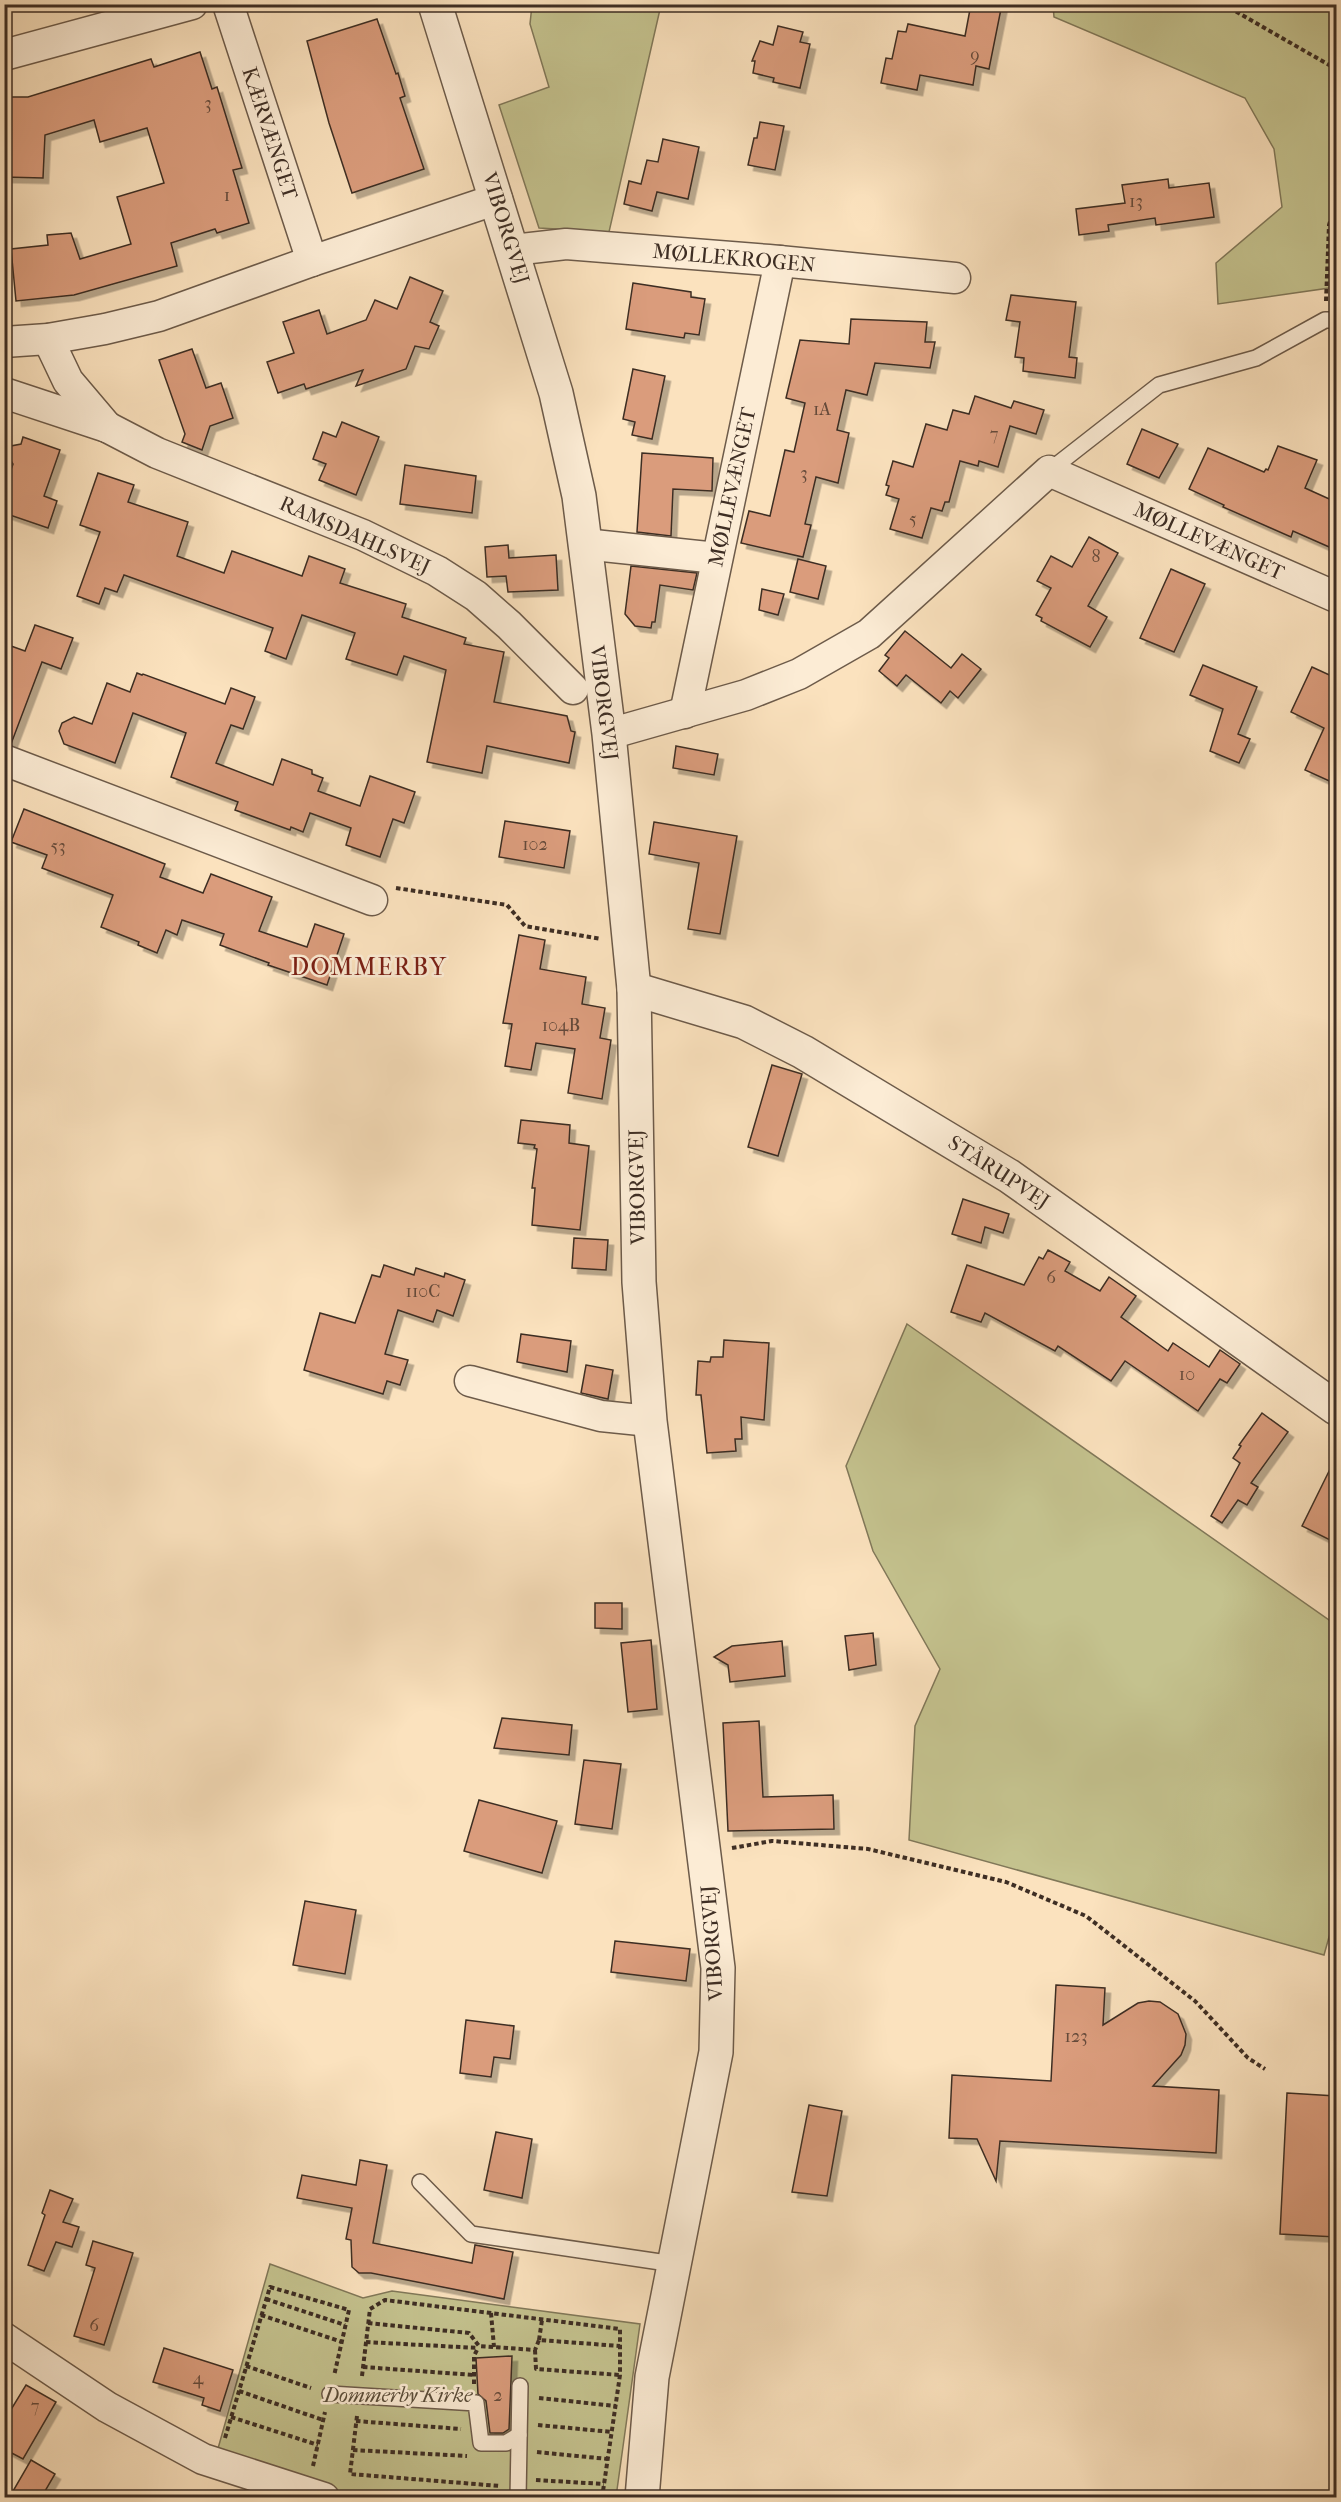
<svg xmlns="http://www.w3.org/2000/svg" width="1341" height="2502" font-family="'IM FELL French Canon',serif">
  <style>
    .green { fill: #c4c28e; stroke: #817859; stroke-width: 1.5 }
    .building { fill: #da9c7c; stroke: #3e2e24; stroke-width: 1.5; filter: url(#shadow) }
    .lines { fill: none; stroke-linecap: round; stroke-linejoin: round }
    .service-casing { stroke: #6d5b4a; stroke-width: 18 }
    .minor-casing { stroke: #6d5b4a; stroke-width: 33 }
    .tertiary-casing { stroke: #6d5b4a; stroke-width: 36 }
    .path { stroke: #3e2e24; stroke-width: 4; stroke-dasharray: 4.5 3; stroke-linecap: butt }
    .service { stroke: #fcecd5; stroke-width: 15 }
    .minor { stroke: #fcecd5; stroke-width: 30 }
    .tertiary { stroke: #fcecd5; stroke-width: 33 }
    .labels { text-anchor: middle; stroke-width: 5; stroke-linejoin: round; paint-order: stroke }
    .number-label { font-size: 18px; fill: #654a3a }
    .street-label { font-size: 21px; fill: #3e2e24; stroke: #fcecd5 }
    .park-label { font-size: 21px; font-style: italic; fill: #594c39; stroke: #fcecd5 }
    .quarter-label { font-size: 24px; letter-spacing: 1.5px; fill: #7a1f14; stroke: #fcecd5 }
  </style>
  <defs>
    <filter id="shadow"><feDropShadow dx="5.5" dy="5.5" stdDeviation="0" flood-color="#0004"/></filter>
  </defs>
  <rect width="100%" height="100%" fill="#fbe2be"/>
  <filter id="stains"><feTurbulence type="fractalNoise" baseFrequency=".00333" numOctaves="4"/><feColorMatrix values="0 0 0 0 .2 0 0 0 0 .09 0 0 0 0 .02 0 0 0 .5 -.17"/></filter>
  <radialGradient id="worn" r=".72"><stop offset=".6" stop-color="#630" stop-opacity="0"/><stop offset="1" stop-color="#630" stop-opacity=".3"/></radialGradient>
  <!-- green -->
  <g class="green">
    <polygon points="532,5 661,5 609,232 539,228 499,105 549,87 530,24"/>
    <polygon points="1053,5 1336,5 1336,287 1218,304 1216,263 1282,207 1274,149 1245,98 1054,17"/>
    <polygon points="907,1324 1336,1625 1336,1912 1324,1955 909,1840 915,1726 940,1669 873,1551 846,1466"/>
    <polygon points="270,2264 363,2298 392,2291 640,2324 616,2497 387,2497 339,2491 217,2452"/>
    <polygon points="808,2492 1002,2492 1002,2497 773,2497 780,2494"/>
  </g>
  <!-- building -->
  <g class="building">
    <polygon points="971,4 1002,4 989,69 976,66 973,85 920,75 917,90 881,83 886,58 892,59 898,31 906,32 908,24 965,36"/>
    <polygon points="377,19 396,74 398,73 405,96 400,98 424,169 352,193 329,123 307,41"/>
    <polygon points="778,26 803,32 800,42 810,44 800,88 773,82 774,78 753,73 755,61 752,61 760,41 773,45"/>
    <polygon points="200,52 212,89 217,87 242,168 233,170 249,223 217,233 215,229 171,243 177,266 74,295 16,301 11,249 48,245 47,235 71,233 80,259 131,244 117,197 164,183 147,128 100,142 94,120 45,135 43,178 4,177 4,97 28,97 151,59 154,67"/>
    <polygon points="760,122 784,126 775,170 748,165 754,138 757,138"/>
    <polygon points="663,139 699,147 688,199 657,192 652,211 624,204 629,181 641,184 647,160 658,162"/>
    <polygon points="1168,179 1169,188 1209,183 1214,217 1156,225 1155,218 1108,225 1109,231 1079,235 1076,209 1125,203 1122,185"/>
    <polygon points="410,277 443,291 430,322 439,326 429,349 415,346 406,369 356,386 363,370 306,389 304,384 278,393 267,362 294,353 283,322 319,310 327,334 366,320 375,300 397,309"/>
    <polygon points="633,283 691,292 691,297 705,299 699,335 685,333 684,338 626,329"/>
    <polygon points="1011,295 1076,302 1069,357 1077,358 1075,378 1023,371 1024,358 1015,357 1020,322 1006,320"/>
    <polygon points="851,319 927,322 925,342 935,342 930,368 875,363 867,395 846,390 837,430 849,433 838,483 816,477 805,524 811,525 803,557 741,543 749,511 770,516 785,450 794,452 805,403 786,398 800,340 849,344"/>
    <polygon points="192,349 206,388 221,383 233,418 210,426 202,450 182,442 185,434 159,360"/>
    <polygon points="633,369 665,376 652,439 632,435 635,422 623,419"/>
    <polygon points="975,396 1011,408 1014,401 1044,410 1036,434 1010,426 998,467 979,461 978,466 960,461 949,502 945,502 942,511 931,508 922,538 890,529 899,499 886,495 889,486 886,485 893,461 913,467 926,424 947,430 953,410 969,414"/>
    <polygon points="342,422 379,437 356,495 319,480 326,464 313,459 323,432 336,437"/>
    <polygon points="1142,429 1178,444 1159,478 1127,464"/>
    <polygon points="23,437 60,450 44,496 57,501 48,528 4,513 4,489 13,464 8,456 11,446 21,444"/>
    <polygon points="1278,446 1317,460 1305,488 1336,502 1336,550 1293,531 1291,537 1223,507 1224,505 1189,489 1208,448 1264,472 1266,469 1268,470"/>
    <polygon points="642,453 713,458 712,491 673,489 671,536 637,532"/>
    <polygon points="405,465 476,476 472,513 400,504"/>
    <polygon points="98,473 134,485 128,502 188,522 177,556 224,573 232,551 302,576 309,556 345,569 340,583 406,604 402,617 466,638 464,644 504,652 494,702 567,716 571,731 575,732 569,763 487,746 482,773 427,762 446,670 404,656 397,675 346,659 355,633 302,615 286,659 265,651 273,628 124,575 117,592 105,588 99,604 77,596 100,532 80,525"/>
    <polygon points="1089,537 1118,553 1088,606 1107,617 1090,647 1041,621 1042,618 1036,615 1051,588 1037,581 1051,556 1072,567"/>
    <polygon points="508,545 509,558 556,555 558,590 508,592 506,576 487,577 485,547"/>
    <polygon points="798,559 826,566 818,599 790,592"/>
    <polygon points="631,566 697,573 693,590 660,585 655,622 652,622 651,628 635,626 625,614"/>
    <polygon points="1171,569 1205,584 1174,652 1140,638"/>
    <polygon points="762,589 784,594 778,615 759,610"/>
    <polygon points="35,625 73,638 61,669 42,662 11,744 4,743 4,662 11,646 25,651"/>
    <polygon points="905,631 951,668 962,654 981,669 958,698 950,691 941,703 906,675 897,686 879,671 889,658 885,655"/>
    <polygon points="1203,665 1257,687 1238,734 1250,739 1239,763 1210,751 1223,709 1190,695"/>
    <polygon points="1312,667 1336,678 1336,784 1305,770 1324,728 1291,712"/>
    <polygon points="137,673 142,675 143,674 225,704 231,688 255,697 243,729 231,725 216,763 273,785 282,759 312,770 312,774 323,778 318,791 360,806 370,776 415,792 404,823 393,819 380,857 346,845 351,828 310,813 303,832 291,827 290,830 235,810 238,802 171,777 186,733 133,713 115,763 64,744 59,731 62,723 74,717 92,724 107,683 130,692"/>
    <polygon points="676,746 718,754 714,775 673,768"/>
    <polygon points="24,809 165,864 160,877 203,893 211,874 272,897 259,931 307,947 315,924 344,934 327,985 268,965 269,963 220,945 224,934 182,920 177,935 166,930 157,953 138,945 139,942 101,927 113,895 42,868 47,855 11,842"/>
    <polygon points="505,821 570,831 564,868 499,857"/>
    <polygon points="654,822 737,836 720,934 688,929 699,863 649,854"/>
    <polygon points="519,935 545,940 540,969 586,977 582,1004 605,1008 600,1038 611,1040 602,1099 568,1093 575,1049 536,1043 531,1070 505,1066 512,1024 503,1023"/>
    <polygon points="772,1065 802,1074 778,1156 748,1147"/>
    <polygon points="521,1120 570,1125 569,1143 589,1146 580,1230 532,1225 535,1188 532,1188 537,1149 534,1148 535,1145 518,1143"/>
    <polygon points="963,1199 1009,1214 1003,1233 985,1227 981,1243 952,1234"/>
    <polygon points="574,1238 608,1240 606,1270 572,1268"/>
    <polygon points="1048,1250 1070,1262 1065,1271 1100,1291 1109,1277 1136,1296 1121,1317 1168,1351 1173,1343 1209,1367 1220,1350 1240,1364 1227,1383 1220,1379 1198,1411 1125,1361 1111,1381 1058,1346 1055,1351 985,1313 981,1322 951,1312 967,1265 1024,1285 1039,1257 1043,1259"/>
    <polygon points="384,1265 414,1275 416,1268 444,1277 445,1273 465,1280 453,1316 437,1310 433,1322 398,1310 385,1354 408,1360 400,1385 387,1381 383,1394 304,1370 320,1313 355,1323 372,1275 380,1277"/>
    <polygon points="521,1334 571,1341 567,1372 517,1362"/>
    <polygon points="724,1340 769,1343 764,1420 741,1417 742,1439 735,1439 736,1451 707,1453 701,1395 696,1395 698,1361 710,1362 711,1357 723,1357"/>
    <polygon points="586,1365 613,1370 608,1399 581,1393"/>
    <polygon points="1262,1413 1288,1432 1251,1483 1258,1487 1247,1505 1238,1500 1222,1523 1211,1516 1240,1463 1233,1458 1241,1446 1239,1445"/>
    <polygon points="1336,1457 1336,1543 1302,1526"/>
    <polygon points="595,1603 622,1603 622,1629 595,1628"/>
    <polygon points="873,1633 876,1665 849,1670 845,1636"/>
    <polygon points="651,1640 657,1709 628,1712 621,1643"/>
    <polygon points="782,1641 785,1676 730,1682 728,1665 714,1657 732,1646"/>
    <polygon points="502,1718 572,1725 569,1755 494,1748"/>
    <polygon points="759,1721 763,1797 833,1795 834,1829 728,1831 723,1723"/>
    <polygon points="584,1760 621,1764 612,1829 575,1824"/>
    <polygon points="479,1800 557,1821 542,1873 464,1851"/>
    <polygon points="305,1901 356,1910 345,1974 293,1965"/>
    <polygon points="615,1941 690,1949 686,1981 611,1972"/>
    <polygon points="1056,1985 1105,1988 1103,2025 1138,2003 1149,2001 1160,2002 1178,2014 1186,2034 1185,2045 1181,2055 1153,2086 1219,2090 1216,2153 1000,2141 996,2181 977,2139 949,2138 952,2075 1051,2081"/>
    <polygon points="466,2020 514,2026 510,2059 494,2057 491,2077 460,2073"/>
    <polygon points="1287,2093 1336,2096 1336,2237 1280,2234"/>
    <polygon points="809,2105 842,2111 827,2196 792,2192"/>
    <polygon points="496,2132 532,2139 522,2198 484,2190"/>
    <polygon points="360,2160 387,2165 373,2243 472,2263 475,2245 513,2252 504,2299 371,2273 359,2273 352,2267 351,2240 346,2239 352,2208 297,2198 302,2175 356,2185"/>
    <polygon points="50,2190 73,2199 63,2222 79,2227 72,2247 56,2242 44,2271 28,2265 45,2215 42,2213"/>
    <polygon points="93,2241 133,2253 104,2345 74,2336 95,2268 86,2265"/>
    <polygon points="164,2348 233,2370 220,2411 202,2405 204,2398 153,2382"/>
    <polygon points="512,2356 509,2429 503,2433 490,2433 486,2401 478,2394 476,2358"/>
    <polygon points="26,2385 56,2402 23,2459 4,2449 4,2421"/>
    <polygon points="31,2460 55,2474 41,2498 9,2498"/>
  </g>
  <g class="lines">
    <defs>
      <g id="service">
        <polyline points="1049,471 1159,385 1256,358 1325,320 1336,320"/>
        <polyline points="420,2182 471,2234 674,2264"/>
        <polyline points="330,2394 476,2403 481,2443 506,2443 519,2435"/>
        <polyline points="518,2498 520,2386"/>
      </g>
      <g id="minor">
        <polyline points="228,4 312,261"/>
        <polyline points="4,55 192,4"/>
        <polyline points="513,250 566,244 769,260 955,278"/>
        <polyline points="48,339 68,381 107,427"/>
        <polyline points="4,342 48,339 105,329 159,316 312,261 497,199"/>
        <polyline points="4,393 107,427 157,453 363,535 437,571 476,596 509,625 573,689"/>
        <polyline points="584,544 717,558"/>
        <polyline points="685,713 780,261"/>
        <polyline points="609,734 746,695 799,674 869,634 1049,471 1336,597"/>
        <polyline points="4,760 372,900"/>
        <polyline points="470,1381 601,1416 650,1421"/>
        <polyline points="4,2338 107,2407 203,2459 324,2498"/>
      </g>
      <g id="tertiary">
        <polyline points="435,4 556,393 579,496 609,734 634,989 639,1282 650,1421 718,1968 716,2052 652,2377 642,2498"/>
        <polyline points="634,989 744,1022 803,1052 1009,1176 1336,1408"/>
      </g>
    </defs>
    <!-- service casing -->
    <use href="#service" class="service-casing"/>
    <!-- minor casing -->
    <use href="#minor" class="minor-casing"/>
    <!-- tertiary casing -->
    <use href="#tertiary" class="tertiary-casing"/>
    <!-- path -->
    <g class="path">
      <polyline points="1223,4 1336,69"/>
      <polyline points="1326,301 1329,225 1336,201"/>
      <polyline points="396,888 507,905 525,926 601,939"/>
      <polyline points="732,1848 772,1841 868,1849 1006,1882 1086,1916 1195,2001 1248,2058 1265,2069"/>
      <polyline points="266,2299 345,2325"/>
      <polyline points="491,2313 494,2347"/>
      <polyline points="261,2315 342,2342"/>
      <polyline points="368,2323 469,2333 479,2346 535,2350 539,2340 620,2346"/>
      <polyline points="539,2340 542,2320"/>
      <polyline points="366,2342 478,2348"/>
      <polyline points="535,2350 536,2369 620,2375"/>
      <polyline points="246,2366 311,2388"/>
      <polyline points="363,2367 474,2375"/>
      <polyline points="362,2376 370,2309 385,2300 620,2329 620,2375 602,2498"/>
      <polyline points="474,2384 474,2356 478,2348"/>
      <polyline points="239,2391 323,2420"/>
      <polyline points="539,2398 616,2406"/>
      <polyline points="357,2416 350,2474 500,2486"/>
      <polyline points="231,2417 318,2445"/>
      <polyline points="356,2421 461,2429"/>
      <polyline points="538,2425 612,2432"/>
      <polyline points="225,2438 270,2287 349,2310 334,2376"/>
      <polyline points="353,2450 467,2456"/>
      <polyline points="537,2452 608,2459"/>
      <polyline points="313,2466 325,2412"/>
      <polyline points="536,2480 604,2484"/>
    </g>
    <!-- service -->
    <use href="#service" class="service"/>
    <!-- minor -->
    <use href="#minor" class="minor"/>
    <!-- tertiary -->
    <use href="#tertiary" class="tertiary"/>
  </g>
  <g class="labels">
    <!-- number labels -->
    <g class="number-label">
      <text x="975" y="61">9</text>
      <text x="208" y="109">3</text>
      <text x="227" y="201">1</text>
      <text x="1136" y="207">13</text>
      <text x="822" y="415">1A</text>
      <text x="994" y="440">7</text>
      <text x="804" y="479">3</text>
      <text x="913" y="525">5</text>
      <text x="1096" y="562">8</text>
      <text x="535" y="850">102</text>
      <text x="58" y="852">53</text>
      <text x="561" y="1031">104B</text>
      <text x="1051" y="1283">6</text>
      <text x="423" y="1297">110C</text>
      <text x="1187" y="1380">10</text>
      <text x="1076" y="2042">123</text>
      <text x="94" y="2331">6</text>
      <text x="198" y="2384">4</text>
      <text x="498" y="2401">2</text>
      <text x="35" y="2412">7</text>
    </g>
    <!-- street labels -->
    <g class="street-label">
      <text transform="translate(270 133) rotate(72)" y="7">KÆRVÆNGET</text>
      <text transform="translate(506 228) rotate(73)" y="7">VIBORGVEJ</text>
      <text transform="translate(734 258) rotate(5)" y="7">MØLLEKROGEN</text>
      <text transform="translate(732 487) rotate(-78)" y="7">MØLLEVÆNGET</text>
      <text transform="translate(355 535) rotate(24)" y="7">RAMSDAHLSVEJ</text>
      <text transform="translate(1209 541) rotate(24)" y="7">MØLLEVÆNGET</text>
      <text transform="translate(604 703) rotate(83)" y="7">VIBORGVEJ</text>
      <text transform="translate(999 1172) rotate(33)" y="7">STÅRUPVEJ</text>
      <text transform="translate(637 1187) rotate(-91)" y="7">VIBORGVEJ</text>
      <text transform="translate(712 1943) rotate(-94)" y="7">VIBORGVEJ</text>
    </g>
    <!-- park labels -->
    <g class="park-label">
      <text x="398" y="2402">Dommerby Kirke</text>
    </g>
    <!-- quarter labels -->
    <g class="quarter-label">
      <text x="369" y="975">DOMMERBY</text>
    </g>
  </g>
  <!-- margin -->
  <rect width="1341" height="2502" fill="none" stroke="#fbe2be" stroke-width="24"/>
  <rect x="6" y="6" width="1329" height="2490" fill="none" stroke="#3e2e24" stroke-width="3"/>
  <rect x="12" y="12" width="1317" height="2478" fill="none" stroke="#3e2e24" stroke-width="1.5"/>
  <rect width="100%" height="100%" filter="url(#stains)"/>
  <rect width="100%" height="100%" fill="url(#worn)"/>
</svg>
